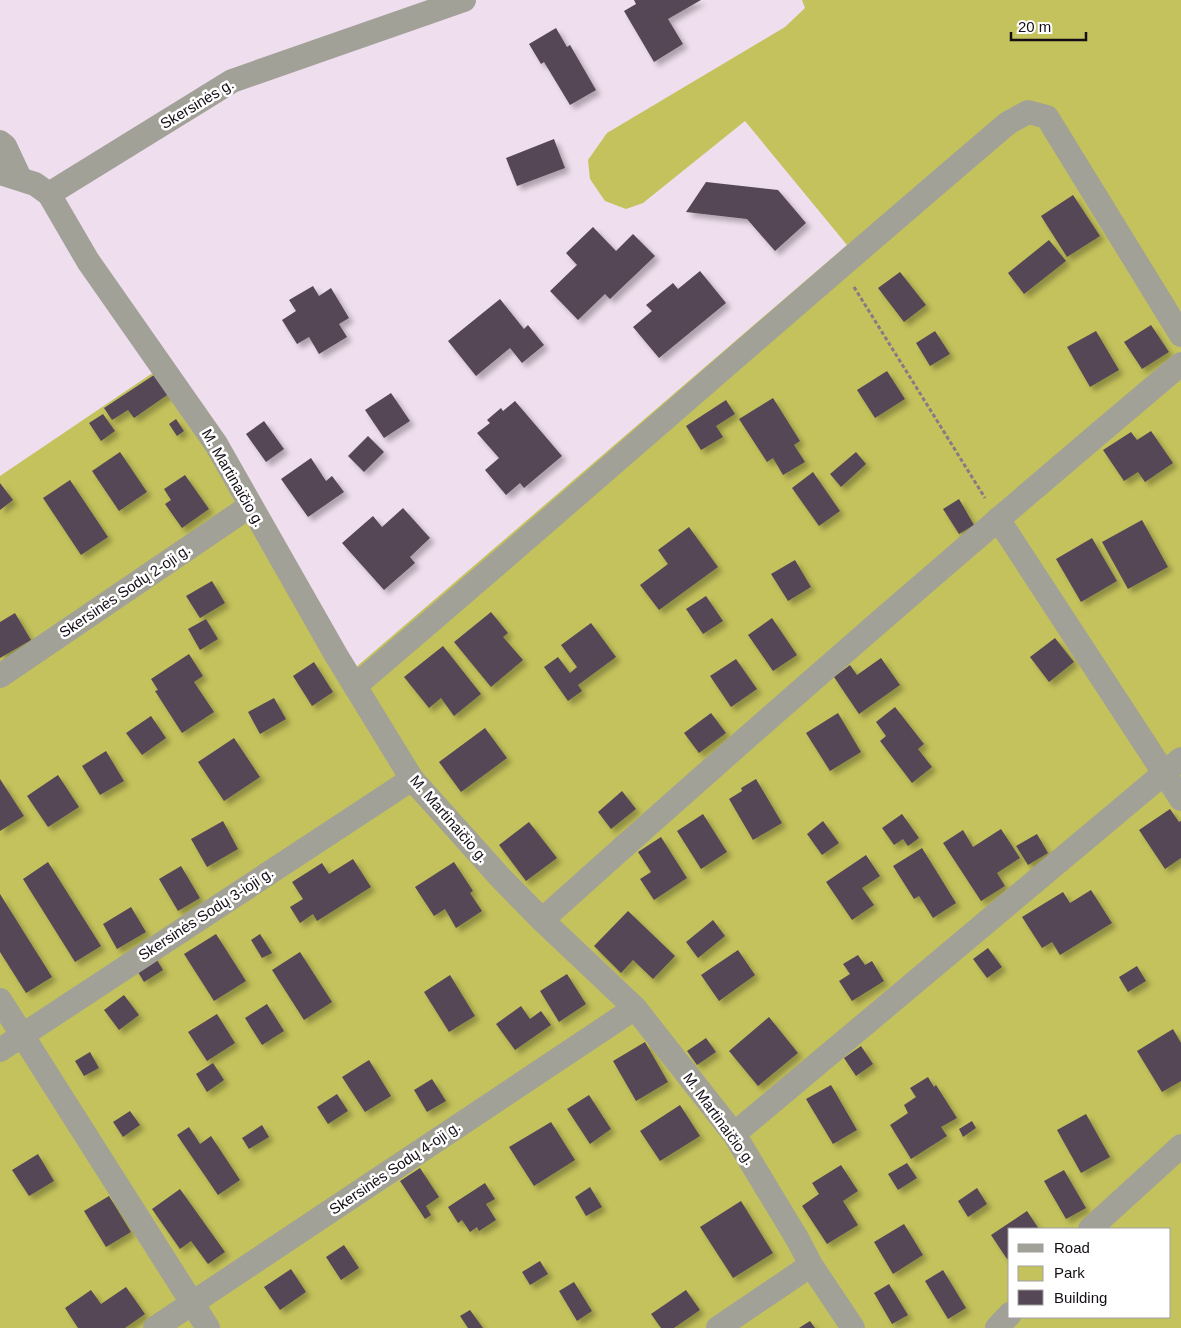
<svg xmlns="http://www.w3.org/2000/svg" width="1181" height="1328" font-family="Arial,sans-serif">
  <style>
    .green { fill: #c4c25c; fill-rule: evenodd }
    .building { fill: #554755; filter: url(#shadow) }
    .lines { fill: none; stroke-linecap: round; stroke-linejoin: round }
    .path { stroke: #867a85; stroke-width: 3; stroke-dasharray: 4 2.5; stroke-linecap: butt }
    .street { stroke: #a1a198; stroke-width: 24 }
    .labels { text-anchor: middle; stroke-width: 5; stroke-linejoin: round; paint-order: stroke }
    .street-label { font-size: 15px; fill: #150f15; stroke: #fff }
  </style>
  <defs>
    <filter id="shadow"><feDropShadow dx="4.5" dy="4.5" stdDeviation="2.5" flood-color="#0004"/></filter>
  </defs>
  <rect width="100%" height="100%" fill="#efdeee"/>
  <!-- green -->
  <path class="green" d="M802 0H1181V1328H0V476L157 370 214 458 341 680 847 245 745 121 643 203 626 209 605 201 590 179 588 160 607 133 785 27 805 8ZM1010 1229H1170V1317H1010Z"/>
  <!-- building -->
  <g class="building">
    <polygon points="634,0 701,0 668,19 683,44 654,62 624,11 636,4"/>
    <polygon points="556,28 567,47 570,45 596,90 570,105 544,62 541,64 529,44"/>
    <polygon points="554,139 565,168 517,186 506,158"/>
    <polygon points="706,182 778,190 806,223 775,251 747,219 686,212"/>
    <polygon points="1073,195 1100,236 1067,257 1041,216"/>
    <polygon points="593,227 616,251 633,234 655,256 610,299 605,294 578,320 550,291 577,265 566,253"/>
    <polygon points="1049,240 1066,261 1024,294 1008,273"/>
    <polygon points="700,271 726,303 659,358 633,327 652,311 646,305 673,283 678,289"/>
    <polygon points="900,272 926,305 904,322 878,288"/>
    <polygon points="313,286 319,296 331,288 349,318 339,324 347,337 319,354 309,337 297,344 282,320 296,311 289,300"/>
    <polygon points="500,299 524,329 528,325 544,345 522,363 510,348 476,376 448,341"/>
    <polygon points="1151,325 1169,352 1142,369 1124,342"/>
    <polygon points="935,331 950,354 930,366 916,343"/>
    <polygon points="1096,331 1119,370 1090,387 1067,347"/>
    <polygon points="887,371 905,399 875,418 857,390"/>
    <polygon points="157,373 170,393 134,418 128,410 112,420 104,408"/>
    <polygon points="391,393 410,421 384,438 365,410"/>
    <polygon points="773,398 800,441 794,445 805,462 783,475 773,458 767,462 739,419"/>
    <polygon points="726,400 735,414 716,426 723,437 701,450 686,426"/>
    <polygon points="515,401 562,456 524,488 520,483 506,495 485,470 499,458 477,433 490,423 487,420 501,408 503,411"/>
    <polygon points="103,414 115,431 101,441 89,423"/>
    <polygon points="176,419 184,431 177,436 169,424"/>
    <polygon points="264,421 284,449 266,462 246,434"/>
    <polygon points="1151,431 1173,463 1145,482 1138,472 1124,481 1103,450 1131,432 1137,440"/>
    <polygon points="368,436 384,452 364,472 348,456"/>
    <polygon points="120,452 147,492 119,511 92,471"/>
    <polygon points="856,452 866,464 841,487 830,474"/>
    <polygon points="311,458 326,481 332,476 344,492 308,517 281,479"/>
    <polygon points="813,472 840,511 819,526 792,488"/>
    <polygon points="185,475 209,509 182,528 165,504 171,500 164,489"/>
    <polygon points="70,480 108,537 81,555 43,498"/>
    <polygon points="0,483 13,500 0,510"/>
    <polygon points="959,499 974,525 959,534 943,509"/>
    <polygon points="403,508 430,538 410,557 415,563 384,590 342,543 373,516 382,527"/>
    <polygon points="1142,520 1168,567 1128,589 1102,542"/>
    <polygon points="689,527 718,567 659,610 640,585 668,564 658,550"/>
    <polygon points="1092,538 1117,581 1081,602 1056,559"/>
    <polygon points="795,560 811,587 788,601 771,574"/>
    <polygon points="212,581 225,603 200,618 186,596"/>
    <polygon points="706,596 723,621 703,634 686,609"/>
    <polygon points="491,612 508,633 503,637 523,660 491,687 454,642"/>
    <polygon points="15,613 31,640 0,658 0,622"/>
    <polygon points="772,618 797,655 773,671 748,635"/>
    <polygon points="206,619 218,639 200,650 188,629"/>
    <polygon points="591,623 616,657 578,685 582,691 568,701 544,667 558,657 570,673 577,667 561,645"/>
    <polygon points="1055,638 1074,662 1049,682 1030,657"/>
    <polygon points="443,646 481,694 454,716 441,698 429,708 404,677"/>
    <polygon points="189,654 203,676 194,682 214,712 182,733 155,691 158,690 151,679"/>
    <polygon points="881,658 900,685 859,714 834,677 850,665 857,675"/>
    <polygon points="736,659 757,689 731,707 710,676"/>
    <polygon points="314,662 333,692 312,706 293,676"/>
    <polygon points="274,698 286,719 260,734 248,712"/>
    <polygon points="895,707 924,744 918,749 932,767 912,783 880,741 886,736 876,722"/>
    <polygon points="711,713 726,733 699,753 684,733"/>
    <polygon points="838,713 861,752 830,771 806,733"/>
    <polygon points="151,716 166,738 142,755 126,733"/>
    <polygon points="485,728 507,758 461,792 439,762"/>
    <polygon points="234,738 260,777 224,801 198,762"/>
    <polygon points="106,751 124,781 100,795 82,766"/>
    <polygon points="58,775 79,807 48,827 27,796"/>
    <polygon points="0,779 24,816 0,831"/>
    <polygon points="756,779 782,823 753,840 729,799 742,791 741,788"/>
    <polygon points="622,791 636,809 611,829 598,812"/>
    <polygon points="1170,809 1179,822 1181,821 1181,858 1165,869 1139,830"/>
    <polygon points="703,814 727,852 701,869 677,831"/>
    <polygon points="902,814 919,838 908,846 903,839 894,845 882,828"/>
    <polygon points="223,821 238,849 207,867 191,839"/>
    <polygon points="823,821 839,843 822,855 807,834"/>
    <polygon points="529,822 557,858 526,881 499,845"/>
    <polygon points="1001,829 1020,858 997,873 1005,886 981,901 943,843 963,830 973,847"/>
    <polygon points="1037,834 1048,853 1028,865 1016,846"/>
    <polygon points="661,837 687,878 654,900 640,879 651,872 638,852"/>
    <polygon points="922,848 956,903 933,918 919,896 914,899 893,866"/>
    <polygon points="866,855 880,876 862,888 874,905 852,920 826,882"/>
    <polygon points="353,859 371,887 317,921 313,914 300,923 290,907 303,899 292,882 322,863 329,874"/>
    <polygon points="48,862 101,946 75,962 23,879"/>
    <polygon points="454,862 473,891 470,893 482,911 456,928 445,909 434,916 415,887"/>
    <polygon points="181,866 200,898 178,911 159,879"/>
    <polygon points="1091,890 1112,923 1060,955 1052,942 1042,948 1022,917 1063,892 1070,903"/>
    <polygon points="0,894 52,977 26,993 0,952"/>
    <polygon points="131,907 146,932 117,949 103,924"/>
    <polygon points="628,911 675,956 653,979 633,960 621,973 594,946"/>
    <polygon points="713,920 725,936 698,958 686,942"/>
    <polygon points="216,934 246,981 214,1001 184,954"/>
    <polygon points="260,934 272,953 262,958 251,940"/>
    <polygon points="988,948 1002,967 987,978 973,959"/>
    <polygon points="738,950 755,975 719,1001 701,975"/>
    <polygon points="300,952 332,1002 304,1020 272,970"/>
    <polygon points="154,955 163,970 144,982 135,967"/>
    <polygon points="858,955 865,965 872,961 884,981 852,1001 839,981 850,974 843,964"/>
    <polygon points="1137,966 1146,981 1128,992 1119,977"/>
    <polygon points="567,974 586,1004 559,1022 540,991"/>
    <polygon points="450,975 475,1016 449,1032 424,992"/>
    <polygon points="124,995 139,1015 119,1030 104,1010"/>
    <polygon points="267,1004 284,1031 262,1045 245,1018"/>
    <polygon points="521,1006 530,1019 541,1011 551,1025 515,1050 496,1024"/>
    <polygon points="217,1014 235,1043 207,1061 188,1032"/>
    <polygon points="769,1017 798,1053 758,1086 729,1051"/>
    <polygon points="1173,1029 1181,1043 1181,1081 1162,1092 1137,1051"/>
    <polygon points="706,1038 716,1052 697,1065 687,1051"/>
    <polygon points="645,1042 668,1082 636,1101 613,1061"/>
    <polygon points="861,1046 873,1064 856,1076 844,1058"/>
    <polygon points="90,1052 99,1068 84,1076 75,1061"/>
    <polygon points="369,1060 391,1096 365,1112 342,1077"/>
    <polygon points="213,1063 224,1080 207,1092 196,1074"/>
    <polygon points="928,1077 934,1087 936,1085 957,1118 941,1127 947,1136 911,1159 890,1125 908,1113 904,1105 916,1097 910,1088"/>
    <polygon points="432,1079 446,1101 427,1112 414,1090"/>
    <polygon points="831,1085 857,1130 833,1144 806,1099"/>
    <polygon points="337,1094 348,1111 328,1124 317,1107"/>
    <polygon points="589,1095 611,1129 590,1144 567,1109"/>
    <polygon points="680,1105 700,1136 660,1161 640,1131"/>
    <polygon points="130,1111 140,1125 123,1137 113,1122"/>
    <polygon points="1086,1114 1110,1157 1081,1173 1057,1130"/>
    <polygon points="972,1121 976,1128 963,1137 959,1129"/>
    <polygon points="551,1122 575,1160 534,1186 509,1147"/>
    <polygon points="262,1125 269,1137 249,1149 242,1138"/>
    <polygon points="189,1127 200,1144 211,1136 240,1180 218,1195 177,1135"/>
    <polygon points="38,1154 54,1181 29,1196 12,1170"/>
    <polygon points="907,1163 917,1178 898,1190 888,1174"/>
    <polygon points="841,1165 858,1191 843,1201 858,1225 827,1244 802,1206 819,1194 812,1183"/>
    <polygon points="420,1168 439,1197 426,1206 431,1215 425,1219 400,1181"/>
    <polygon points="1064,1170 1086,1208 1066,1219 1044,1181"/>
    <polygon points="485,1183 495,1199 486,1204 496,1220 479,1231 477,1227 470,1232 462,1220 458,1223 448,1207"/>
    <polygon points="590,1187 602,1207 586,1216 575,1197"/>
    <polygon points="977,1188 987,1204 968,1217 958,1201"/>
    <polygon points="180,1189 225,1252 208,1264 191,1241 180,1249 152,1209"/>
    <polygon points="109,1196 131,1232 106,1247 84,1211"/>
    <polygon points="741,1201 773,1253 733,1278 700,1227"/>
    <polygon points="1027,1211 1039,1229 1010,1229 1010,1258 1007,1259 991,1235"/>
    <polygon points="904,1224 923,1255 893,1274 874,1242"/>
    <polygon points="344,1245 359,1268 341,1280 326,1257"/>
    <polygon points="540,1261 548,1274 530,1285 522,1272"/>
    <polygon points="291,1269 306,1292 280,1310 264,1287"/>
    <polygon points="943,1270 966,1308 948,1319 925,1281"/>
    <polygon points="574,1282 592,1311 577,1321 559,1291"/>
    <polygon points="889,1284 908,1315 892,1324 874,1293"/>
    <polygon points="126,1287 145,1314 125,1328 78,1328 65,1308 91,1290 101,1304"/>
    <polygon points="686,1290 700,1310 674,1328 661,1328 651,1314"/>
    <polygon points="470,1310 483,1328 468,1328 460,1316"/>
    <polygon points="810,1321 815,1328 799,1328"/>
  </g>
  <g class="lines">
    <!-- path -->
    <polyline class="path" points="854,287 985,498"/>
    <!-- street -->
    <g class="street">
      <polyline points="0,142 5,146 20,178"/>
      <polyline points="0,173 35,184 49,194 88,261 216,444 336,655 412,779 499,876 542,920 635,1008 734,1134 798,1240 811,1265 853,1328"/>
      <polyline points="49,194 232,81 464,0"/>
      <polyline points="998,519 1181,799"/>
      <polyline points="0,676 250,506"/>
      <path d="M355 686C574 500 789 309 1008 123L1028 112 1047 117 1181 335"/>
      <path d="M542 920C752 731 965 546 1181 364"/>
      <polyline points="0,1000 208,1328"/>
      <polyline points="0,1050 412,779"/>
      <polyline points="734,1134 1181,759"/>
      <polyline points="1090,1229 1181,1146"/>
      <polyline points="155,1328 635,1008"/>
      <polyline points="718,1328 811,1265"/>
      <polyline points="997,1328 1010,1314"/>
    </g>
  </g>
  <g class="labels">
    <!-- street labels -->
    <g class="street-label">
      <text transform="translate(197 104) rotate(-31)" y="5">Skersinės g.</text>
      <text transform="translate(233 478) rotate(60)" y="5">M. Martinaičio g.</text>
      <text transform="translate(125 591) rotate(-34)" y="5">Skersinės Sodų 2-oji g.</text>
      <text transform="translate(449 819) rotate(49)" y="5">M. Martinaičio g.</text>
      <text transform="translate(206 914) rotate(-33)" y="5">Skersinės Sodų 3-ioji g.</text>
      <text transform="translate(719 1119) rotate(54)" y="5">M. Martinaičio g.</text>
      <text transform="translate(395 1168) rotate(-34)" y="5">Skersinės Sodų 4-oji g.</text>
    </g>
  </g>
  <!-- legend -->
  <rect x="1008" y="1228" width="162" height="90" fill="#ffffff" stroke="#a19fa1"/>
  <rect x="1018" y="1244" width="25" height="8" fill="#a1a198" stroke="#a19fa1"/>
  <text x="1054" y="1253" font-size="15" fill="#150f15">Road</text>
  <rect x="1018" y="1266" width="25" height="15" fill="#c4c25c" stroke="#a19fa1"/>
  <text x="1054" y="1278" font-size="15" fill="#150f15">Park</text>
  <rect x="1018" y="1290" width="25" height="15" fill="#554755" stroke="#a19fa1"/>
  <text x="1054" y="1303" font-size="15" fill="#150f15">Building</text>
  <!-- scale -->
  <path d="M1011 32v8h75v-8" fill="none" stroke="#150f15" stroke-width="2.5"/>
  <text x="1018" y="32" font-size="15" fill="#150f15" stroke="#ffffff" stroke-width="4" paint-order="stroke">20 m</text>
</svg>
